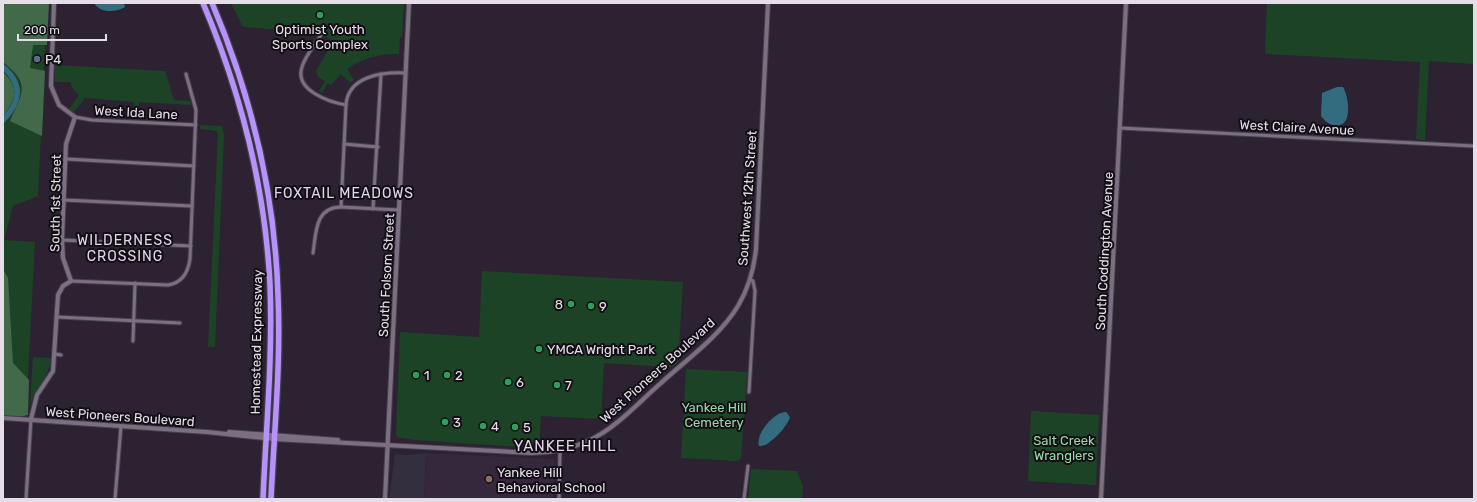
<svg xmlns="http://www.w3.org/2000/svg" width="1477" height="502" font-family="Rubik,sans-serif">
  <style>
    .commercial { fill: #332f3f }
    .built { fill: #35273c }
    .green { fill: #1d4327 }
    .forest { fill: #42694a }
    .water { fill: #346c7f }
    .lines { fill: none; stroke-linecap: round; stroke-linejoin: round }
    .river { stroke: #346c7f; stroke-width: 5.5 }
    .street-casing { stroke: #463e4b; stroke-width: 5 }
    .secondary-casing { stroke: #463e4b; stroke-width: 6 }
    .highway-casing { stroke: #463e4b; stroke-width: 8 }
    .street { stroke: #7b6f81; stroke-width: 3 }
    .secondary { stroke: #7b6f81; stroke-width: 4 }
    .highway { stroke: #b592fc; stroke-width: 5.5 }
    .leisure-dot { fill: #2e9e5b; stroke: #120e14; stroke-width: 1.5 }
    .service-dot { fill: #5c6f8a; stroke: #120e14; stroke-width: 1.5 }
    .education-dot { fill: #8d6e63; stroke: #120e14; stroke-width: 1.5 }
    .labels { text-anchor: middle; stroke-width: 4; stroke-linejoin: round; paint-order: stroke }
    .poi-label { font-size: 13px; fill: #e5dee9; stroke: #120e14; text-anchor: start }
    .street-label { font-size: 13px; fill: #e5dee9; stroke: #120e14 }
    .park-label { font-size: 13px; fill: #99d9a6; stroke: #120e14 }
    .neighbourhood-label { font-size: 14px; letter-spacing: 1px; fill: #e2d5e9; stroke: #120e14 }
    .quarter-label { font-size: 15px; letter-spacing: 1px; fill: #e2d5e9; stroke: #120e14 }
  </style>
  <rect width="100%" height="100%" fill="#2c2231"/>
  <!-- commercial -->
  <polygon class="commercial" points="426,453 424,499 389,499 395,454 408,455"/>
  <!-- built -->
  <polygon class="built" points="426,453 555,459 553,499 424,499"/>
  <!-- green -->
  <g class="green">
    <polygon points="3,3 47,3 38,196 13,206 4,240 35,242 26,415 3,414"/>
    <path d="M231 3H404L402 37H400L399 54C380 53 362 58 347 69L354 80 350 83 341 74 331 85 328 83 322 93 319 91 325 81 318 77 316 71 333 41 325 36 327 33 243 27Z"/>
    <polygon points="1267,3 1474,3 1474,64 1429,61 1425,140 1416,139 1420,62 1265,54"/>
    <polygon points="55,65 165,71 174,100 190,101 191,105 139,102 138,119 134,119 134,102 85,98 74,112 69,109 79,95 73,89 70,82 55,82"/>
    <polygon points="200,125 222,126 224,135 215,347 208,347 218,134 217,131 200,129"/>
    <polygon points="482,271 683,282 678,362 672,367 604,363 601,419 541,416 539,448 415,440 397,437 396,432 400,332 479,337"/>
    <path d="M33 357 51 358C50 376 35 389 30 406Z"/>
    <polygon points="686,369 747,372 741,459 738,461 681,458"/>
    <polygon points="1031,411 1099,415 1096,485 1028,481"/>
    <polygon points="751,469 797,471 803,486 802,499 748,499"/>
  </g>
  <!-- forest -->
  <g class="forest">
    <path d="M3 3H49L47 45H33L30 68 45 71 42 136 10 121C23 92 31 84 3 62Z"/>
    <path d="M3 72C20 88 16 99 3 116Z"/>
    <polygon points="3,269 8,278 13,363 29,380 28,415 20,417 3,416"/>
  </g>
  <!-- water -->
  <g class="water">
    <path d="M94 3H124L125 7C115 13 100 13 94 3Z"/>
    <path d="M1337 87H1343C1349 97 1354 130 1333 125 1328 124 1324 120 1321 116L1322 93Z"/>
    <path d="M786 412 790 417C788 426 768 448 759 446 755 435 773 412 786 412Z"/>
  </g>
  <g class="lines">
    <!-- river -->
    <path class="river" d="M3 67C23 84 21 102 3 120"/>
    <defs>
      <g id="street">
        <path d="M321 35C315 45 305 56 302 67 294 90 329 102 346 105"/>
        <polyline points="75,117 92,120 196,125"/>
        <polyline points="1120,128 1474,146"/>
        <polyline points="344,144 378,147"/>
        <polyline points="66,159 194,166"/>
        <polyline points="64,200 192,206"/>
        <polyline points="341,207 399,210"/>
        <polyline points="373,209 381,74"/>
        <polyline points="62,240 191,246"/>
        <path d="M313 253C316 233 315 207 341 207L346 105C348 76 382 72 405 73"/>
        <path d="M71 281 168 285C182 283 188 273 190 259L196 110 186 74"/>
        <polyline points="57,317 180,323"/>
        <polyline points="133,341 135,283"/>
        <polyline points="55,354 61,355"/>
        <polyline points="749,392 755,291 753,281 750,279"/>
        <polyline points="26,499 31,419"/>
        <polyline points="115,499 121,426"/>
        <polyline points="559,499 560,450"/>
        <polyline points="744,499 748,466"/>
      </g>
      <g id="secondary">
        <path d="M3 418 207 432 274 439 531 453C552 453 571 449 590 440 617 427 638 403 661 383 687 359 719 337 738 306 748 289 754 269 756 249L768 3"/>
        <polyline points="31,419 37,395 53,371 58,295 63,286 71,281 63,258 62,240 66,144 75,117 59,105 51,86 54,3"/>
        <polyline points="229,432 338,440"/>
        <polyline points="385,499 409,3"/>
        <polyline points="1101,499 1126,3"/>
      </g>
      <g id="highway">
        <path d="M203 3C241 93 265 187 270 284 273 356 266 428 263 499"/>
        <path d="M212 3C252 97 275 194 278 296 281 364 274 432 271 499"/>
      </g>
    </defs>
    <!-- street casing -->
    <use href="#street" class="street-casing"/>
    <!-- secondary casing -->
    <use href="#secondary" class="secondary-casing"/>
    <!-- highway casing -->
    <use href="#highway" class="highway-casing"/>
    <!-- street -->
    <use href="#street" class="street"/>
    <!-- secondary -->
    <use href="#secondary" class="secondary"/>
    <!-- highway -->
    <use href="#highway" class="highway"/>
  </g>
  <!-- markers -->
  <g class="leisure-dot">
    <circle cx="320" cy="15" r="4"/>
    <circle cx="571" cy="304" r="4"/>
    <circle cx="591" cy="306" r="4"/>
    <circle cx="539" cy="349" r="4"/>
    <circle cx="416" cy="375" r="4"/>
    <circle cx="447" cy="375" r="4"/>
    <circle cx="508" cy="382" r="4"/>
    <circle cx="557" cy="385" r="4"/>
    <circle cx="445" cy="422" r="4"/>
    <circle cx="483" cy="426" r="4"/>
    <circle cx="515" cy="427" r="4"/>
  </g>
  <circle class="service-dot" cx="37" cy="59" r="4"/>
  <circle class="education-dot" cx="489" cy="479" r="4"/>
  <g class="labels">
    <!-- poi labels -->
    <g class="poi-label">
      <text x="320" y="34" text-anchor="middle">Optimist Youth<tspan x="320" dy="15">Sports Complex</tspan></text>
      <text x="45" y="64">P4</text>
      <text x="563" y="309" text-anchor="end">8</text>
      <text x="599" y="311">9</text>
      <text x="547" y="354">YMCA Wright Park</text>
      <text x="424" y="380">1</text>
      <text x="455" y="380">2</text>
      <text x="516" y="387">6</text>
      <text x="565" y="390">7</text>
      <text x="453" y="427">3</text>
      <text x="491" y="431">4</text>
      <text x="523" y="432">5</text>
      <text x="497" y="477">Yankee Hill<tspan x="497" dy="15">Behavioral School</tspan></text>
    </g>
    <!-- street labels -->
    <g class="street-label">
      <text transform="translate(136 112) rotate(3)" y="5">West Ida Lane</text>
      <text transform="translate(1297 127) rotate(3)" y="5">West Claire Avenue</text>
      <text transform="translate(747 198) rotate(-86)" y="5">Southwest 12th Street</text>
      <text transform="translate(55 203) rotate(-89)" y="5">South 1st Street</text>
      <text transform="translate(1104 251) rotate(-87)" y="5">South Coddington Avenue</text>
      <text transform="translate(386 275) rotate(-87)" y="5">South Folsom Street</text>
      <text transform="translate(256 342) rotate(-89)" y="5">Homestead Expressway</text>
      <text transform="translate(657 370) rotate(-42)" y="5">West Pioneers Boulevard</text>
      <text transform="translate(120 416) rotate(4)" y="5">West Pioneers Boulevard</text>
    </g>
    <!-- park labels -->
    <g class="park-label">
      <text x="714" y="412">Yankee Hill<tspan x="714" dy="15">Cemetery</tspan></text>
      <text x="1064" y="445">Salt Creek<tspan x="1064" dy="15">Wranglers</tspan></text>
    </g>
    <!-- neighbourhood labels -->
    <g class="neighbourhood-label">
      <text x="344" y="198">FOXTAIL MEADOWS</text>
      <text x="125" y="245">WILDERNESS<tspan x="125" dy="16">CROSSING</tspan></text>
    </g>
    <!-- quarter labels -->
    <g class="quarter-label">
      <text x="565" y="451">YANKEE HILL</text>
    </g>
  </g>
  <!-- border -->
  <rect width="1477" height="502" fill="none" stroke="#e5dee9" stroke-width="8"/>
  <!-- scale -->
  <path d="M18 34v6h88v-6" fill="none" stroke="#e5dee9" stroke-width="2"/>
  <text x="24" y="34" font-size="12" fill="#e5dee9" stroke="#120e14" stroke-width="3" paint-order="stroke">200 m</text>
</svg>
